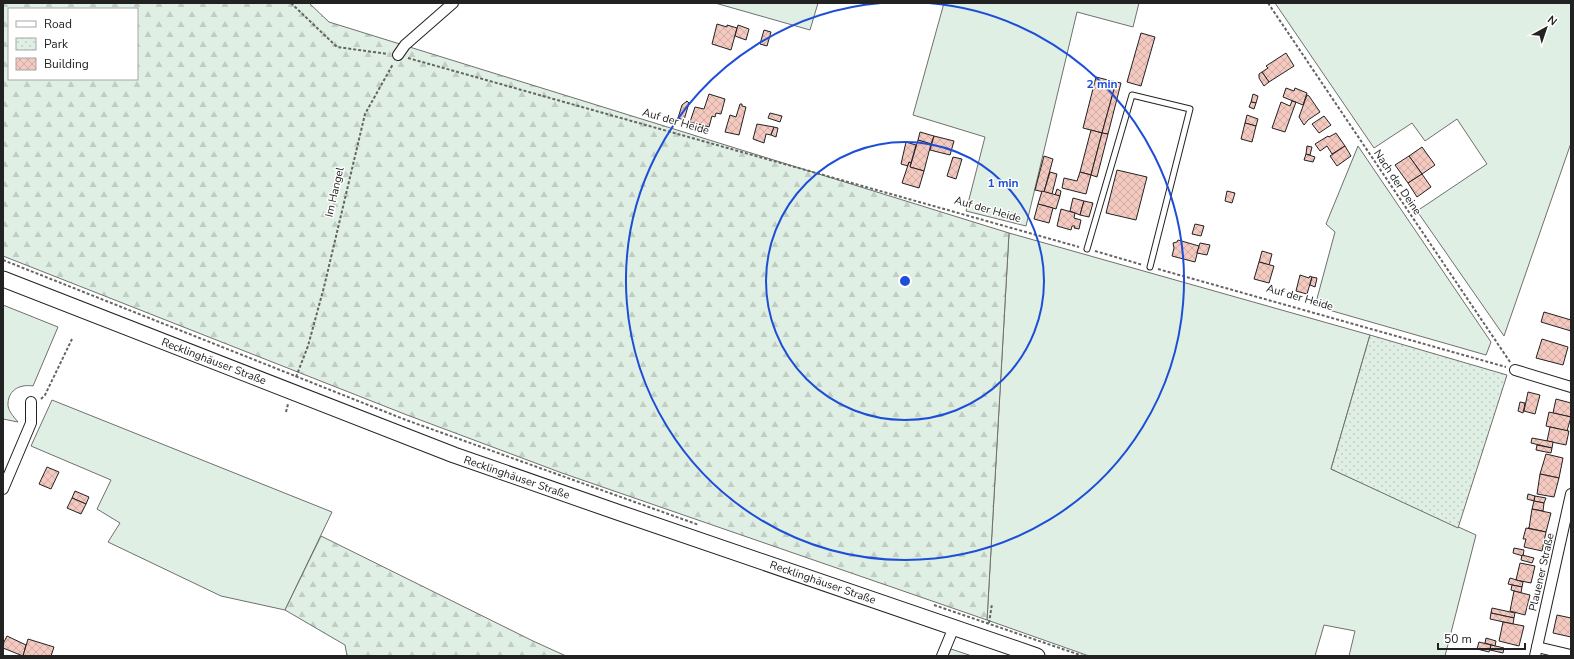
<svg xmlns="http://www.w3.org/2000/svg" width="1574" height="659" font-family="'Nunito Sans',sans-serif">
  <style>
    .grass { fill: #e0efe3; stroke: #6f6f6f }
    .forest { fill: url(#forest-firs); stroke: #6f6f6f; fill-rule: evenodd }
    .park { fill: url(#park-dots); stroke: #6f6f6f }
    .building { fill: url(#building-cross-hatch); stroke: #222 }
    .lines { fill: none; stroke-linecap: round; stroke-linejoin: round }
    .service-casing { stroke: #222; stroke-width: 7 }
    .minor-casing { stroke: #222; stroke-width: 12 }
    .secondary-casing { stroke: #222; stroke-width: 17 }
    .path { stroke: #646464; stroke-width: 2; stroke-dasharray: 3 2; stroke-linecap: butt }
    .service { stroke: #fff; stroke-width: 5 }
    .minor { stroke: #fff; stroke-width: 10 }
    .secondary { stroke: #fff; stroke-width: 15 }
    .ring { fill: none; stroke: #1d4ed8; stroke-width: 2 }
    .labels { text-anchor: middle; stroke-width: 3; stroke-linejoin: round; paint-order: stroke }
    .street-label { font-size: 11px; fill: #222; stroke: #fff }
    .centre { fill: #1d4ed8; stroke: #fff; stroke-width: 2 }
    .ring-label { font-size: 12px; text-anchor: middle; font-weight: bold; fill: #1d4ed8; stroke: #fff; stroke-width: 3; stroke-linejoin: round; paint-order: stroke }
  </style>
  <defs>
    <pattern id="forest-firs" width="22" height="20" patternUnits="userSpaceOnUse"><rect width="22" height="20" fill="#e0efe3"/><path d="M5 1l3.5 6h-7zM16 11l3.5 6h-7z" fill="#c0cdc2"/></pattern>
    <pattern id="park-dots" width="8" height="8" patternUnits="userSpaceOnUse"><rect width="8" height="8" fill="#e0efe3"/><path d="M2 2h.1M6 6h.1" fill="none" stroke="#c0cdc2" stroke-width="1.8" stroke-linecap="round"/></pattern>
    <pattern id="building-cross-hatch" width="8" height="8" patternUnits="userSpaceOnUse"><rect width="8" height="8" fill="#f3c9c0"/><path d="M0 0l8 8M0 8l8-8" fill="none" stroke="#d0aca5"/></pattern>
  </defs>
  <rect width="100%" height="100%" fill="#fff"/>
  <!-- grass -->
  <g class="grass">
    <polygon points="715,3 818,3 810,30"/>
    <polygon points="944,3 1139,3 1133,27 1077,12 1026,226 966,211 985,137 913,115"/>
    <polygon points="1275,3 1571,3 1571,143 1504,336 1417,211 1487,164 1457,119 1425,141 1412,123 1374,148"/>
    <polygon points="1358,146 1491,342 1486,355 1315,306 1335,232 1326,224"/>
    <polygon points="1009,233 1370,335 1331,469 1476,535 1445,656 1349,656 1355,631 1324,625 1315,656 1089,656 987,620"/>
    <path d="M3 305 58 327 33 386C21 384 9 389 8 403 7 410 14 417 18 422L3 419Z"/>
    <polygon points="52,400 332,512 285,610 221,596 108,542 120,523 97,509 111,480 31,446"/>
    <polygon points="951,649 972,656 948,656"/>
  </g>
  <!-- forest -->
  <g class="forest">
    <path d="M3 3H309L329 22 1009 233 987 620 562 473 407 415 3 256ZM9 9H137V79H9Z"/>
    <polygon points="321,536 533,641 566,656 347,656 345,645 285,610"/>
  </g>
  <!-- park -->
  <polygon class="park" points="1370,335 1507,375 1458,528 1331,469"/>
  <!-- building -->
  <g class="building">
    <polygon points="717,24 727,27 727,25 737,28 731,50 712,44"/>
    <polygon points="738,25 749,29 746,40 735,36"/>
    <polygon points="764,30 771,32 767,46 760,44"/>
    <polygon points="1141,33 1155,37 1141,86 1127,82"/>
    <polygon points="1286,53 1294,66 1269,82 1262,72 1268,68 1266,66"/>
    <polygon points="1262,72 1269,82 1264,86 1259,78 1259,74"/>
    <polygon points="1096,77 1116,82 1102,133 1083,128"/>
    <polygon points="1116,82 1121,83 1108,134 1102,133"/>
    <polygon points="1286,88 1294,91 1295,88 1307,93 1303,105 1283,97"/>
    <polygon points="709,94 725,99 721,114 716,113 715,117 712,116 709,127 690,122 695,107 704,109"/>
    <polygon points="1253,94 1258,96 1256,103 1251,102"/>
    <polygon points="1307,95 1309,96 1320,112 1308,120 1304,125 1299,117"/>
    <polygon points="687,101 689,103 684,120 678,118 682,105"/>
    <polygon points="1292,101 1296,102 1285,132 1272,128 1281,102 1290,106"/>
    <polygon points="1251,102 1256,103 1254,109 1249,107"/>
    <polygon points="740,104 742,104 742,106 746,107 739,135 725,132 730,115 736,117"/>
    <polygon points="770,113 782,116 780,122 768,118"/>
    <polygon points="1247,115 1258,119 1256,126 1245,123"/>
    <polygon points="1324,116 1331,125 1319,133 1312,124"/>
    <polygon points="1245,123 1256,126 1252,142 1241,139"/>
    <polygon points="757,124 774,127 771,135 766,134 764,143 753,139"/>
    <polygon points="774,127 778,128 776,137 771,135"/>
    <polygon points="1091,130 1102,133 1091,175 1080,172"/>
    <polygon points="920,132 934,136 931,144 918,140"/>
    <polygon points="1102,133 1108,134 1097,177 1091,175"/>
    <polygon points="1336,133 1345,146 1332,154 1327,146 1320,151 1315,144 1328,136 1329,137"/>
    <polygon points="934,136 954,141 950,155 930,150"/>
    <polygon points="918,140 931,144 924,171 910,167"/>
    <polygon points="906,142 916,145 911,163 909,162 908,166 901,164"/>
    <polygon points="1307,146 1312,147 1310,155 1306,154"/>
    <polygon points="1345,146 1351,156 1337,166 1330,156"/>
    <polygon points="1422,147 1435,165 1422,174 1409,156"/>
    <polygon points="1306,154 1315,157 1313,162 1304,160"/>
    <polygon points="1044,156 1053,159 1044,192 1035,190"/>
    <polygon points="1409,156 1422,174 1408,183 1395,165"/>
    <polygon points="953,157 962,159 956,179 947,176"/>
    <polygon points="909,162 911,163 910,167 924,171 919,188 902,183"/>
    <polygon points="1117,170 1147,177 1136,220 1106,213"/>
    <polygon points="1050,172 1057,174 1052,194 1044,192"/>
    <polygon points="1080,172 1091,175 1086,194 1062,188 1064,178 1077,181"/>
    <polygon points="1422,174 1431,187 1417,197 1408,183"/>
    <polygon points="1057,189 1061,191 1060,196 1055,195"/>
    <polygon points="1042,191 1060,196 1056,209 1038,204"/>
    <polygon points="1227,191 1235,193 1232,203 1225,201"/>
    <polygon points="1073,198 1084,201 1080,215 1070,211"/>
    <polygon points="1084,201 1093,203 1089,217 1080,215"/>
    <polygon points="1038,204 1053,208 1049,223 1034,219"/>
    <polygon points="1061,209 1075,213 1074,218 1081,220 1079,229 1074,228 1075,226 1072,226 1071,230 1057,226"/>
    <polygon points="1195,224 1204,226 1201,236 1192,234"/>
    <polygon points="1178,240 1199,246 1195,262 1172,256 1174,248 1173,243 1177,242"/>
    <polygon points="1200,243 1210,245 1207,255 1197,253"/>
    <polygon points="1262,251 1272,254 1269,265 1259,262"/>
    <polygon points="1259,262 1274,266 1269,283 1254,279"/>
    <polygon points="1300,275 1309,278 1310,276 1312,277 1307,294 1296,291"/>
    <polygon points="1312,277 1317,278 1315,287 1310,285"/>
    <polygon points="1544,312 1571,320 1571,331 1541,322"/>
    <polygon points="1542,339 1568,347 1563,365 1536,358"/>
    <polygon points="1528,392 1540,395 1535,414 1524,411"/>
    <polygon points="1556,399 1571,403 1571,417 1553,413"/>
    <polygon points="1520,402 1525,403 1523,413 1518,411"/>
    <polygon points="1549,412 1571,417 1567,431 1546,426"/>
    <polygon points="1550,427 1569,431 1566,445 1547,441"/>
    <polygon points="1532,438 1553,442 1552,448 1531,443"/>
    <polygon points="1537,445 1552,448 1551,453 1536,450"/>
    <polygon points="1546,454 1563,458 1559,478 1540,474"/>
    <polygon points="47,467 59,472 51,489 39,484"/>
    <polygon points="1540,474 1559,478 1554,497 1537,494"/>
    <polygon points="75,491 89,497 86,504 72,498"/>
    <polygon points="1528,494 1535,496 1534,501 1527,499"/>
    <polygon points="1535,496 1546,498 1544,503 1534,501"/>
    <polygon points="72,498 86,504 81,514 67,508"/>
    <polygon points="1534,501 1544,503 1543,511 1532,509"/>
    <polygon points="1532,509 1551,513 1546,532 1528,528 1529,528"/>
    <polygon points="1526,528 1546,532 1542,551 1524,547 1526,539 1523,539"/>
    <polygon points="1514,548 1524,550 1523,556 1513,553"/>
    <polygon points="1522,555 1534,558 1532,563 1521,560"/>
    <polygon points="1520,563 1535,566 1531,583 1516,580"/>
    <polygon points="1510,578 1523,582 1522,587 1508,584"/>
    <polygon points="1512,585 1522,587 1521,593 1511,590"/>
    <polygon points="1514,591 1530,595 1525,615 1510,611"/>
    <polygon points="1492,608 1515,613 1514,618 1491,613"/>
    <polygon points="1491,613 1514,618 1513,624 1490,619"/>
    <polygon points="1557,615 1571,618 1571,637 1553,633"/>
    <polygon points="1503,622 1524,626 1519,646 1499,641"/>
    <polygon points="7,636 26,645 23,656 3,648 3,644"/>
    <polygon points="1486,638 1496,641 1495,646 1485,643"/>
    <polygon points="28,639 54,647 51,656 23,656"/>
    <polygon points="1479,642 1491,645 1489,652 1477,649"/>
    <polygon points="1491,645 1504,648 1503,653 1490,650"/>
  </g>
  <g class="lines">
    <defs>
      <polyline id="service" points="1087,249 1132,95 1190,109 1150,267"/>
      <g id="minor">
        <polyline points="398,55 405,45 453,3"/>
        <polyline points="1515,370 1571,387"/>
        <polyline points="3,489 31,423 31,402"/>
        <polyline points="1537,647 1571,655"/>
        <polyline points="942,656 954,627"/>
        <polyline points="1535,656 1571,494"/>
      </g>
      <polyline id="secondary" points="3,279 454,455 620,513 1037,656"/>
    </defs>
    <!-- service casing -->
    <use href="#service" class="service-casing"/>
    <!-- minor casing -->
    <use href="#minor" class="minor-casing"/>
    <!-- secondary casing -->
    <use href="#secondary" class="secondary-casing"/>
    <!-- path -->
    <g class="path">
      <polyline points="291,3 337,47 388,54"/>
      <polyline points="1268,3 1510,362"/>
      <polyline points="408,58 1079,247"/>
      <polyline points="1095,251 1143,265"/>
      <polyline points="3,260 406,420 699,525"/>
      <polyline points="1158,269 1506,367"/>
      <polyline points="296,377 308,346 324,287 365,114 393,64"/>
      <polyline points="41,399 45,395 72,339"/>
      <polyline points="286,412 288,404"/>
      <polyline points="934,605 1083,656"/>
      <polyline points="989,623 992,604"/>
    </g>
    <!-- service -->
    <use href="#service" class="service"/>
    <!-- minor -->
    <use href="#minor" class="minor"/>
    <!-- secondary -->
    <use href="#secondary" class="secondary"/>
  </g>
  <!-- distance rings -->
  <g class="ring">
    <circle cx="905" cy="281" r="139"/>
    <path d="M929 3A279 279 0 1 1 881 3"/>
  </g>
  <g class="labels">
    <!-- street labels -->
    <g class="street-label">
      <text transform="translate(676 121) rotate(16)" y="4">Auf der Heide</text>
      <text transform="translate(1398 182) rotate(56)" y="4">Nach der Deine</text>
      <text transform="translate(334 192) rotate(-77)" y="4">Im Hangel</text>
      <text transform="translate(988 209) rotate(16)" y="4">Auf der Heide</text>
      <text transform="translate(1300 297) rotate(16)" y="4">Auf der Heide</text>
      <text transform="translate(214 361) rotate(21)" y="4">Recklinghäuser Straße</text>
      <text transform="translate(517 477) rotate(19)" y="4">Recklinghäuser Straße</text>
      <text transform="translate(1541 572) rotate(-77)" y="4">Plauener Straße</text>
      <text transform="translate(823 582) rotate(19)" y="4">Recklinghäuser Straße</text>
    </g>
  </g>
  <circle cx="905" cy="281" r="6" class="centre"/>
  <g class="ring-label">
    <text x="1102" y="88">2 min</text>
    <text x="1003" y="187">1 min</text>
  </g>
  <!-- border -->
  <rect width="1574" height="659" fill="none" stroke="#222222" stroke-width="8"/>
  <!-- legend -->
  <rect x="8" y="8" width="130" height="72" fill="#ffffff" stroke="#a7a7a7"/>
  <rect x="16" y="21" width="20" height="6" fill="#ffffff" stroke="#a7a7a7"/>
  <text x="44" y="28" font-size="12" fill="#222222">Road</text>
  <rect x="16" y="38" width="20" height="12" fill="url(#park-dots)" stroke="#a7a7a7"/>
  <text x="44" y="48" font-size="12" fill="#222222">Park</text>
  <rect x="16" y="58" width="20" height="12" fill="url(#building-cross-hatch)" stroke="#a7a7a7"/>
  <text x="44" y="68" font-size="12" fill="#222222">Building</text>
  <!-- north arrow -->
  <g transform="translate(1546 28) rotate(40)" stroke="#ffffff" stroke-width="3" paint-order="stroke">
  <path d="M0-3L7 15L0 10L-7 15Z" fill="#222222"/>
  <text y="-6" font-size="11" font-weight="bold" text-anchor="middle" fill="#222222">N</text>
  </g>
  <!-- scale -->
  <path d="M1438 643v6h87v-6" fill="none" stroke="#222222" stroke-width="2"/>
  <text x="1444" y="643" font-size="12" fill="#222222" stroke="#ffffff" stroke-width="3" paint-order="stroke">50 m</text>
</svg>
